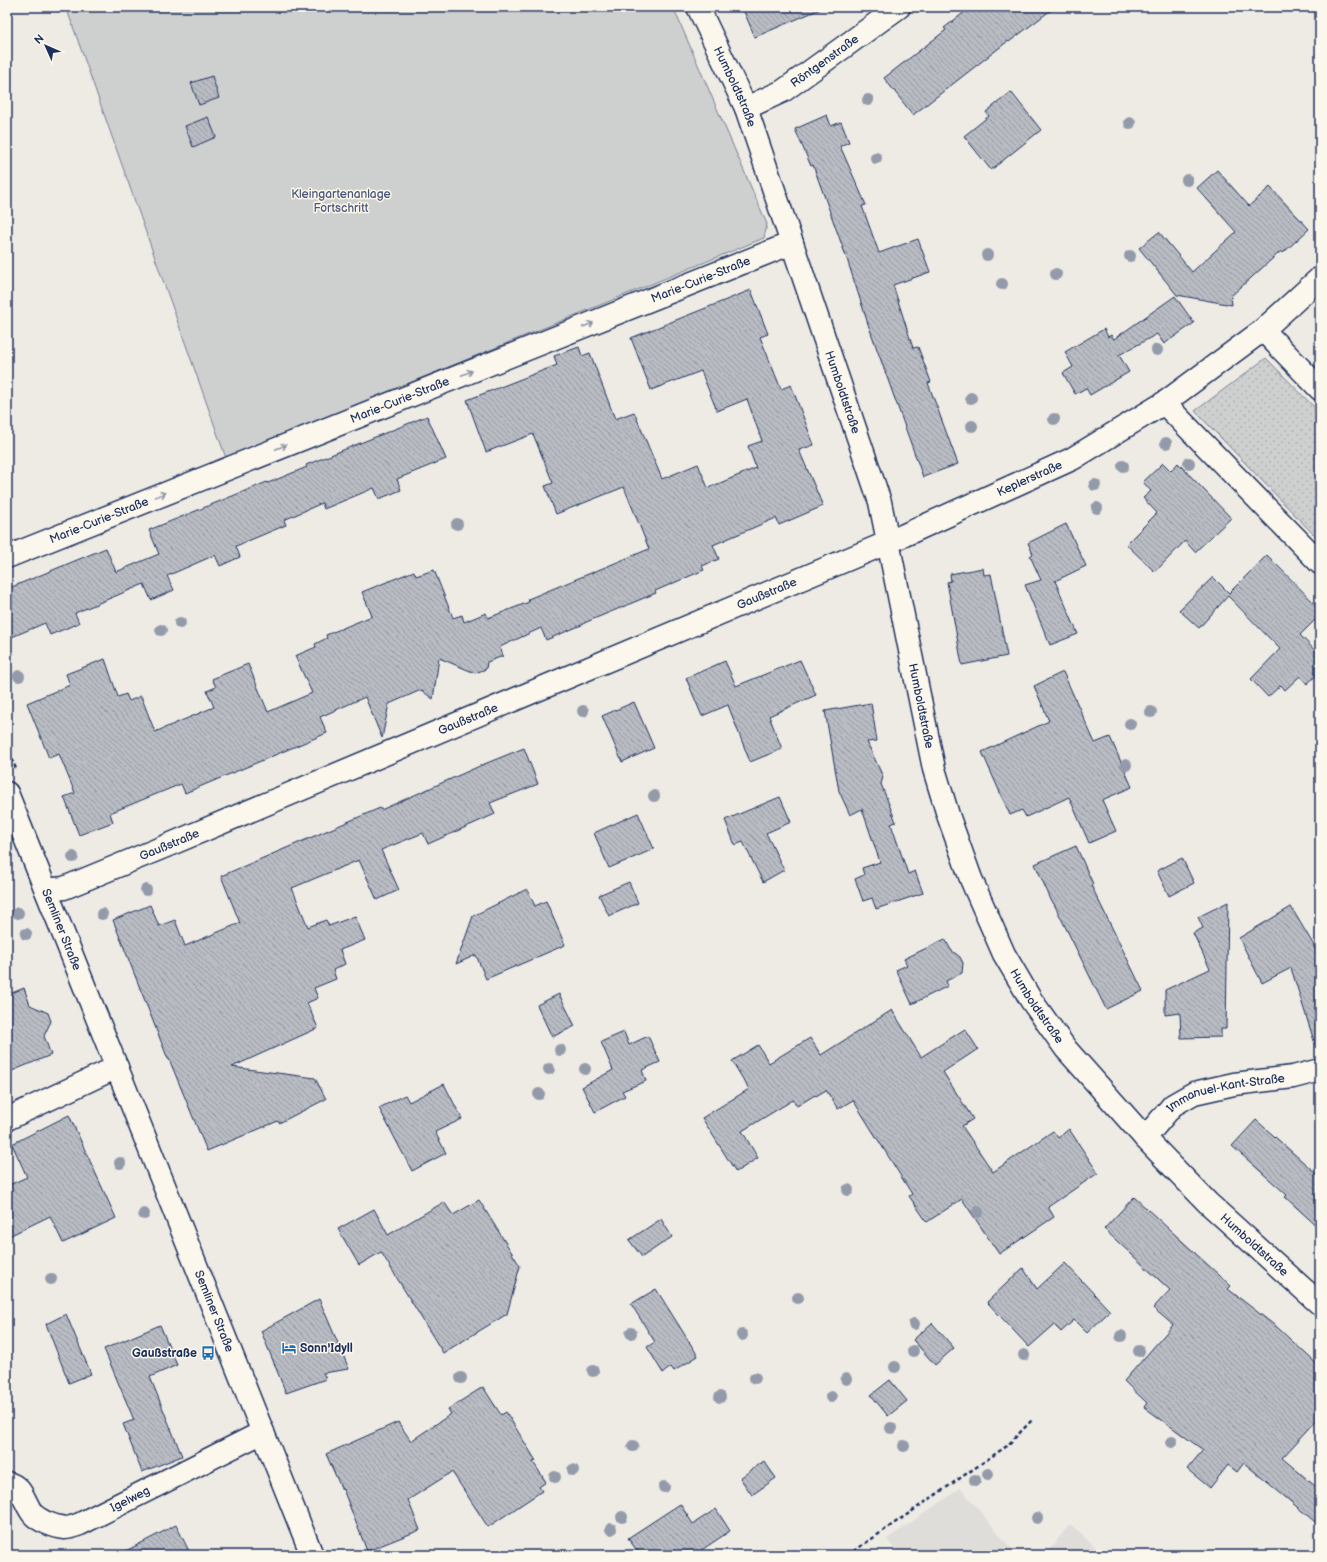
<svg xmlns="http://www.w3.org/2000/svg" width="1327" height="1562" font-family="'Balsamiq Sans',sans-serif">
  <style>
    .built { fill: #deddda }
    .grass { fill: url(#grass-dots); stroke: #747f96 }
    .garden { fill: #cecfcf; stroke: #747f96 }
    .building { fill: url(#building-back-hatch); stroke: #1b2f5e }
    .lines { fill: none; stroke-linecap: round; stroke-linejoin: round }
    .minor-casing { stroke: #1b2f5e; stroke-width: 25 }
    .tertiary-casing { stroke: #1b2f5e; stroke-width: 25 }
    .path { stroke: #1b2f5e; stroke-width: 2.5; stroke-dasharray: 4 3; stroke-linecap: butt }
    .minor { stroke: #fbf7ec; stroke-width: 22 }
    .tertiary { stroke: #fbf7ec; stroke-width: 22 }
    .tree { fill: #939aaa }
    .oneway { stroke: #8b93a5 }
    .labels { text-anchor: middle; stroke-width: 3; stroke-linejoin: round; paint-order: stroke }
    .street-label { font-size: 12px; fill: #1b2f5e; stroke: #fbf7ec }
    .park-label { font-size: 12px; fill: #48577a; stroke: #fbf7ec }
    .poi-label { font-size: 12px; font-weight: bold; fill: #1b2f5e; stroke: #fbf7ec; text-anchor: start }
  </style>
  <defs>
    <pattern id="grass-dots" width="8" height="8" patternUnits="userSpaceOnUse"><rect width="8" height="8" fill="#cecfcf"/><path d="M2 2h.1M6 6h.1" fill="none" stroke="#b0b2b4" stroke-width="1.8" stroke-linecap="round"/></pattern>
    <pattern id="building-back-hatch" width="6" height="6" patternUnits="userSpaceOnUse"><rect width="6" height="6" fill="#b9bcc3"/><path d="M-1 5l2 2M0 0l6 6M5-1l2 2" fill="none" stroke="#9699a2"/></pattern>
  </defs>
  <rect width="100%" height="100%" fill="#eeebe4"/>
  <filter id="ink" filterUnits="userSpaceOnUse"><feTurbulence type="fractalNoise" baseFrequency=".025" numOctaves="2"/><feDisplacementMap in="SourceGraphic" scale="8" xChannelSelector="R" yChannelSelector="G"/><feConvolveMatrix kernelMatrix="1 2 1 2 8 2 1 2 1" color-interpolation-filters="sRGB"/></filter>
  <g filter="url(#ink)">
    <!-- built -->
    <g class="built">
      <polygon points="961,1488 1016,1555 899,1555 887,1539"/>
      <polygon points="1070,1524 1104,1555 1045,1555"/>
    </g>
    <!-- grass -->
    <polygon class="grass" points="1266,358 1320,413 1320,541 1195,411"/>
    <!-- garden -->
    <polygon class="garden" points="66,7 673,7 767,224 764,238 226,458"/>
    <!-- building -->
    <g class="building">
      <polygon points="742,7 825,7 755,37"/>
      <polygon points="971,7 1055,7 1009,42 1008,41 913,115 884,78 946,30 944,28"/>
      <polygon points="212,76 219,98 199,105 191,83"/>
      <polygon points="1011,92 1041,130 991,170 964,136 989,116 986,112"/>
      <polygon points="827,115 831,126 841,122 849,142 840,146 866,205 862,206 879,253 918,239 930,272 893,285 913,348 918,347 931,382 928,383 958,464 923,477 869,327 847,259 813,165 811,166 795,129"/>
      <polygon points="208,117 216,137 193,147 185,126"/>
      <polygon points="1217,170 1249,206 1270,187 1309,229 1283,253 1281,251 1231,296 1232,305 1177,295 1139,248 1159,232 1192,272 1236,232 1197,188"/>
      <polygon points="751,290 768,334 760,337 781,389 791,385 814,445 799,450 823,506 779,525 776,518 713,545 719,559 702,566 704,570 655,591 656,593 584,623 584,624 546,640 541,628 500,647 503,656 487,662 486,669 475,673 439,658 433,699 421,690 389,704 382,738 365,697 320,717 327,733 185,793 181,784 110,813 113,822 79,835 64,797 75,793 59,754 49,758 27,703 70,685 66,674 105,659 118,697 126,694 129,701 141,696 155,732 214,707 207,691 216,687 212,679 248,664 268,712 312,693 295,656 316,647 315,644 327,638 326,635 372,616 362,592 414,571 416,576 434,570 453,618 462,615 464,622 486,613 488,618 529,602 528,599 649,549 624,487 556,514 545,486 553,483 533,434 486,452 467,400 557,365 554,356 579,347 582,356 590,353 615,419 634,412 662,479 698,464 708,488 756,468 748,446 762,441 747,399 717,411 701,371 651,390 631,338"/>
      <polygon points="1175,296 1194,323 1164,344 1157,334 1119,355 1129,372 1090,395 1086,388 1075,394 1063,373 1073,367 1065,352 1104,329 1108,337 1111,335 1114,339"/>
      <polygon points="427,416 446,459 397,479 401,490 379,499 374,488 324,509 322,503 284,520 286,525 236,546 240,557 220,566 215,555 167,576 174,590 151,600 144,584 75,613 79,623 50,635 45,623 7,639 7,589 106,548 116,572 159,554 149,530 267,482 268,483 307,467 306,465"/>
      <polygon points="1163,463 1171,471 1178,463 1231,518 1195,552 1185,541 1155,572 1126,544 1157,513 1143,498 1151,491 1143,482"/>
      <polygon points="1066,524 1086,566 1055,581 1078,634 1050,645 1025,585 1041,580 1030,556 1033,554 1028,543"/>
      <polygon points="1267,555 1320,609 1320,615 1300,635 1320,656 1320,672 1307,684 1300,676 1285,690 1281,685 1268,697 1251,679 1280,649 1228,596 1199,628 1179,610 1213,577 1229,593"/>
      <polygon points="983,568 984,575 991,574 1007,656 962,665 947,582 951,581 950,574"/>
      <polygon points="800,660 816,695 769,716 782,749 750,762 728,705 702,716 686,678 725,661 736,686"/>
      <polygon points="1063,672 1095,743 1110,737 1132,787 1102,800 1116,831 1089,843 1069,797 1026,817 1022,810 1010,815 982,752 1049,721 1034,686"/>
      <polygon points="634,702 654,748 622,762 602,716"/>
      <polygon points="871,703 877,741 867,742 883,777 881,784 896,822 891,824 908,874 915,871 923,893 876,909 872,898 863,901 855,879 864,875 862,868 880,862 862,809 850,815 839,791 825,711"/>
      <polygon points="524,748 538,784 490,803 495,814 428,844 423,833 381,850 399,890 377,900 359,860 292,888 308,927 326,920 329,926 355,916 365,940 340,950 345,964 333,970 336,979 314,988 318,998 307,1003 318,1028 232,1067 315,1078 326,1099 279,1123 278,1121 207,1151 169,1059 168,1059 113,920 150,905 159,926 175,920 185,946 240,923 221,876 380,808 381,810 482,765"/>
      <polygon points="780,797 791,822 766,833 784,870 763,882 743,842 735,845 725,820"/>
      <polygon points="638,813 654,849 609,868 594,833"/>
      <polygon points="1076,846 1093,884 1091,885 1143,991 1106,1009 1053,902 1052,902 1035,864"/>
      <polygon points="1182,858 1194,883 1169,896 1157,871"/>
      <polygon points="629,882 638,903 609,916 599,895"/>
      <polygon points="527,889 535,906 546,901 565,945 486,979 476,955 456,964 473,916"/>
      <polygon points="1228,902 1226,1029 1221,1029 1221,1037 1181,1038 1180,1013 1165,1015 1165,990 1210,969 1193,933 1203,928 1198,917"/>
      <polygon points="1291,907 1313,944 1320,961 1320,1043 1315,1044 1291,968 1262,983 1239,938"/>
      <polygon points="945,939 951,950 960,957 963,963 962,973 946,981 948,986 912,1004 896,970 907,965 904,959"/>
      <polygon points="24,988 30,1005 48,1013 51,1021 44,1036 51,1055 7,1073 7,995"/>
      <polygon points="559,994 575,1026 552,1037 537,1005"/>
      <polygon points="892,1010 921,1057 965,1029 978,1049 943,1072 973,1119 962,1126 993,1172 1053,1131 1058,1138 1069,1129 1098,1173 1048,1207 1054,1217 999,1254 962,1199 927,1222 909,1196 912,1194 853,1100 838,1109 826,1090 816,1096 815,1095 797,1106 793,1100 742,1131 758,1158 736,1172 702,1118 749,1089 732,1061 758,1045 769,1063 810,1038 821,1055"/>
      <polygon points="624,1032 629,1045 648,1036 660,1062 642,1070 646,1081 622,1091 625,1096 595,1112 582,1087 613,1070 601,1042"/>
      <polygon points="444,1084 462,1119 435,1132 446,1153 412,1171 379,1108 405,1095 409,1102"/>
      <polygon points="69,1115 116,1218 63,1243 50,1216 7,1237 7,1186 27,1177 12,1144"/>
      <polygon points="1256,1120 1320,1177 1320,1229 1285,1197 1287,1195 1232,1146"/>
      <polygon points="1134,1197 1231,1286 1228,1289 1278,1328 1320,1367 1320,1417 1282,1458 1320,1490 1320,1526 1244,1463 1237,1472 1228,1465 1210,1488 1187,1469 1203,1450 1144,1407 1147,1403 1124,1381 1173,1325 1153,1308 1170,1290 1104,1229"/>
      <polygon points="479,1200 520,1266 507,1314 443,1353 381,1252 359,1265 338,1229 374,1209 388,1235 444,1202 453,1215"/>
      <polygon points="661,1219 672,1237 642,1257 629,1240"/>
      <polygon points="1065,1263 1110,1311 1087,1333 1074,1320 1061,1332 1054,1325 1029,1347 987,1302 1023,1268 1037,1289"/>
      <polygon points="656,1289 698,1356 674,1371 671,1367 663,1373 647,1347 655,1342 631,1304"/>
      <polygon points="319,1299 349,1369 323,1373 326,1379 286,1393 261,1331"/>
      <polygon points="66,1314 91,1374 69,1383 46,1324"/>
      <polygon points="932,1323 954,1348 935,1365 913,1340"/>
      <polygon points="160,1325 177,1365 150,1377 182,1456 142,1472 123,1424 134,1420 104,1349"/>
      <polygon points="890,1380 907,1401 888,1416 871,1395"/>
      <polygon points="483,1387 501,1415 506,1412 536,1461 533,1462 546,1482 539,1487 542,1491 488,1527 452,1472 408,1500 420,1530 367,1551 343,1489 342,1490 326,1454 398,1422 411,1441 451,1414 448,1409"/>
      <polygon points="764,1461 776,1478 752,1495 740,1478"/>
      <polygon points="680,1504 693,1524 716,1509 730,1531 694,1555 640,1555 628,1538"/>
      <polygon points="176,1525 191,1555 118,1555"/>
    </g>
    <g class="lines">
      <defs>
        <g id="minor">
          <path id="s1" d="M698 7 746 108 880 502 934 769 948 815 971 879 1004 954 1031 1000 1066 1049 1145 1138 1208 1203 1320 1304"/>
          <path id="s2" d="M746 108 783 91 899 7"/>
          <polyline points="1263,330 1320,389"/>
          <polyline points="1164,403 1320,563"/>
          <path id="s3" d="M7 557 792 243"/>
          <path id="s4" d="M46 890 64 888 171 844 889 542 1072 459 1164 403 1263 330 1320 278"/>
          <polyline points="7,1119 117,1067"/>
          <path id="s5" d="M1145 1138 1173 1105 1194 1093 1234 1084 1293 1077 1320 1070"/>
          <path id="s6" d="M7 1483C23 1486 24 1503 33 1514 39 1521 55 1527 65 1528 70 1528 75 1526 80 1524L263 1432"/>
        </g>
        <g id="tertiary">
          <path id="s7" d="M7 793 312 1555"/>
        </g>
      </defs>
      <!-- minor casing -->
      <use href="#minor" class="minor-casing"/>
      <!-- tertiary casing -->
      <use href="#tertiary" class="tertiary-casing"/>
      <!-- path -->
      <g class="path">
        <polyline points="7,745 16,769"/>
        <polyline points="848,1555 1007,1446 1033,1419"/>
      </g>
      <!-- minor -->
      <use href="#minor" class="minor"/>
      <!-- tertiary -->
      <use href="#tertiary" class="tertiary"/>
    </g>
    <!-- trees -->
    <g class="tree">
      <circle cx="868" cy="100" r="6"/>
      <circle cx="1130" cy="123" r="6"/>
      <circle cx="876" cy="158" r="6"/>
      <circle cx="1187" cy="180" r="6"/>
      <circle cx="987" cy="255" r="6"/>
      <circle cx="1130" cy="256" r="6"/>
      <circle cx="1056" cy="274" r="6"/>
      <circle cx="1002" cy="284" r="6"/>
      <circle cx="1157" cy="350" r="6"/>
      <circle cx="971" cy="398" r="6"/>
      <circle cx="1054" cy="419" r="6"/>
      <circle cx="972" cy="426" r="6"/>
      <circle cx="1166" cy="443" r="6"/>
      <circle cx="1189" cy="463" r="6"/>
      <circle cx="1123" cy="466" r="6"/>
      <circle cx="1095" cy="485" r="6"/>
      <circle cx="1097" cy="508" r="6"/>
      <circle cx="457" cy="524" r="6"/>
      <circle cx="180" cy="623" r="6"/>
      <circle cx="161" cy="630" r="6"/>
      <circle cx="19" cy="676" r="6"/>
      <circle cx="583" cy="711" r="6"/>
      <circle cx="1151" cy="712" r="6"/>
      <circle cx="1130" cy="724" r="6"/>
      <circle cx="1126" cy="765" r="6"/>
      <circle cx="654" cy="796" r="6"/>
      <circle cx="73" cy="857" r="6"/>
      <circle cx="146" cy="890" r="6"/>
      <circle cx="18" cy="913" r="6"/>
      <circle cx="102" cy="914" r="6"/>
      <circle cx="26" cy="934" r="6"/>
      <circle cx="560" cy="1050" r="6"/>
      <circle cx="549" cy="1069" r="6"/>
      <circle cx="585" cy="1069" r="6"/>
      <circle cx="539" cy="1094" r="6"/>
      <circle cx="120" cy="1163" r="6"/>
      <circle cx="848" cy="1190" r="6"/>
      <circle cx="978" cy="1212" r="6"/>
      <circle cx="144" cy="1214" r="6"/>
      <circle cx="51" cy="1279" r="6"/>
      <circle cx="798" cy="1298" r="6"/>
      <circle cx="914" cy="1324" r="6"/>
      <circle cx="631" cy="1333" r="6"/>
      <circle cx="742" cy="1335" r="6"/>
      <circle cx="1121" cy="1336" r="6"/>
      <circle cx="913" cy="1351" r="6"/>
      <circle cx="1139" cy="1351" r="6"/>
      <circle cx="1024" cy="1355" r="6"/>
      <circle cx="895" cy="1367" r="6"/>
      <circle cx="593" cy="1371" r="6"/>
      <circle cx="461" cy="1378" r="6"/>
      <circle cx="755" cy="1378" r="6"/>
      <circle cx="846" cy="1379" r="6"/>
      <circle cx="720" cy="1397" r="6"/>
      <circle cx="831" cy="1397" r="6"/>
      <circle cx="891" cy="1428" r="6"/>
      <circle cx="1172" cy="1442" r="6"/>
      <circle cx="633" cy="1446" r="6"/>
      <circle cx="904" cy="1446" r="6"/>
      <circle cx="573" cy="1470" r="6"/>
      <circle cx="988" cy="1474" r="6"/>
      <circle cx="555" cy="1477" r="6"/>
      <circle cx="975" cy="1480" r="6"/>
      <circle cx="664" cy="1487" r="6"/>
      <circle cx="622" cy="1517" r="6"/>
      <circle cx="1037" cy="1518" r="6"/>
      <circle cx="611" cy="1529" r="6"/>
    </g>
    <!-- one-way arrows -->
    <defs><path id="oneway-shaft" d="M-6 0H5M1.5-3L5.5 0L1.5 3" fill="none" stroke-width="1.6" stroke-linecap="round" stroke-linejoin="round"/></defs>
    <g class="oneway">
      <use href="#oneway-shaft" transform="translate(588 325) rotate(-22)"/>
      <use href="#oneway-shaft" transform="translate(467 373) rotate(-22)"/>
      <use href="#oneway-shaft" transform="translate(281 447) rotate(-22)"/>
      <use href="#oneway-shaft" transform="translate(160 495) rotate(-22)"/>
    </g>
  </g>
  <!-- icons -->
  <defs>
    <symbol id="hotel-bare" viewBox="-9 -9 18 18"><path d="M-6-4.5h1.5V1H6V5H4.5V3h-9V5H-6ZM-4 0a1.8 1.8 0 1 1 3.6 0ZM.5 0V-2.5h3Q6-2.5 6 0Z" fill="#1f6fb2" stroke="#fbf7ec" stroke-width="2.5" paint-order="stroke"/></symbol>
    <symbol id="bus-bare" viewBox="-9 -9 18 18"><path d="M-5-6H5V4H4V6H2V4H-2V6H-4V4H-5ZM-3.5-4V0h7V-4ZM-3.5 1.2v1.5H-2V1.2ZM2 1.2v1.5H3.5V1.2Z" fill="#1f6fb2" stroke="#fbf7ec" stroke-width="2.5" paint-order="stroke"/></symbol>
  </defs>
  <g fill-rule="evenodd">
    <use href="#hotel-bare" x="279" y="1338" width="20" height="20"/>
    <use href="#bus-bare" x="198" y="1343" width="20" height="20"/>
  </g>
  <g class="labels">
    <!-- street labels -->
    <g class="street-label">
      <text dy="4" stroke="none"><textPath href="#s2" startOffset="92">Röntgenstraße</textPath></text>
      <text dy="4" stroke="none"><textPath href="#s1" startOffset="88">Humboldtstraße</textPath></text>
      <text dy="4" stroke="none"><textPath href="#s3" startOffset="747">Marie-Curie-Straße</textPath></text>
      <text dy="4" stroke="none"><textPath href="#s1" startOffset="412">Humboldtstraße</textPath></text>
      <text dy="4" stroke="none"><textPath href="#s3" startOffset="423">Marie-Curie-Straße</textPath></text>
      <text dy="4" stroke="none"><textPath href="#s4" startOffset="1067">Keplerstraße</textPath></text>
      <text dy="4" stroke="none"><textPath href="#s3" startOffset="99">Marie-Curie-Straße</textPath></text>
      <text dy="4" stroke="none"><textPath href="#s4" startOffset="780">Gaußstraße</textPath></text>
      <text dy="4" stroke="none"><textPath href="#s1" startOffset="736">Humboldtstraße</textPath></text>
      <text dy="4" stroke="none"><textPath href="#s4" startOffset="456">Gaußstraße</textPath></text>
      <text dy="4" stroke="none"><textPath href="#s4" startOffset="132">Gaußstraße</textPath></text>
      <text dy="4" stroke="none"><textPath href="#s7" startOffset="147">Semliner Straße</textPath></text>
      <text dy="4" stroke="none"><textPath href="#s1" startOffset="1060">Humboldtstraße</textPath></text>
      <text dy="4" stroke="none"><textPath href="#s5" startOffset="98">Immanuel-Kant-Straße</textPath></text>
      <text dy="4" stroke="none"><textPath href="#s1" startOffset="1384">Humboldtstraße</textPath></text>
      <text dy="4" stroke="none"><textPath href="#s7" startOffset="558">Semliner Straße</textPath></text>
      <text dy="4" stroke="none"><textPath href="#s6" startOffset="149">Igelweg</textPath></text>
    </g>
    <!-- park labels -->
    <g class="park-label">
      <text x="341" y="198">Kleingartenanlage<tspan x="341" dy="14">Fortschritt</tspan></text>
    </g>
    <!-- poi labels -->
    <g class="poi-label">
      <text x="300" y="1352">Sonn'Idyll</text>
      <text x="197" y="1357" text-anchor="end">Gaußstraße</text>
    </g>
  </g>
  <!-- margin -->
  <rect width="1327" height="1562" fill="none" stroke="#fbf7ec" stroke-width="24"/>
  <rect x="12" y="12" width="1303" height="1538" fill="none" stroke="#1b2f5e" stroke-width="1.5" filter="url(#ink)"/>
  <!-- north arrow -->
  <g transform="translate(46 46) rotate(315)" stroke="#fbf7ec" stroke-width="3" paint-order="stroke">
  <path d="M0-3L7 15L0 10L-7 15Z" fill="#1b2f5e"/>
  <text y="-6" font-size="11" font-weight="bold" text-anchor="middle" fill="#1b2f5e">N</text>
  </g>
</svg>
